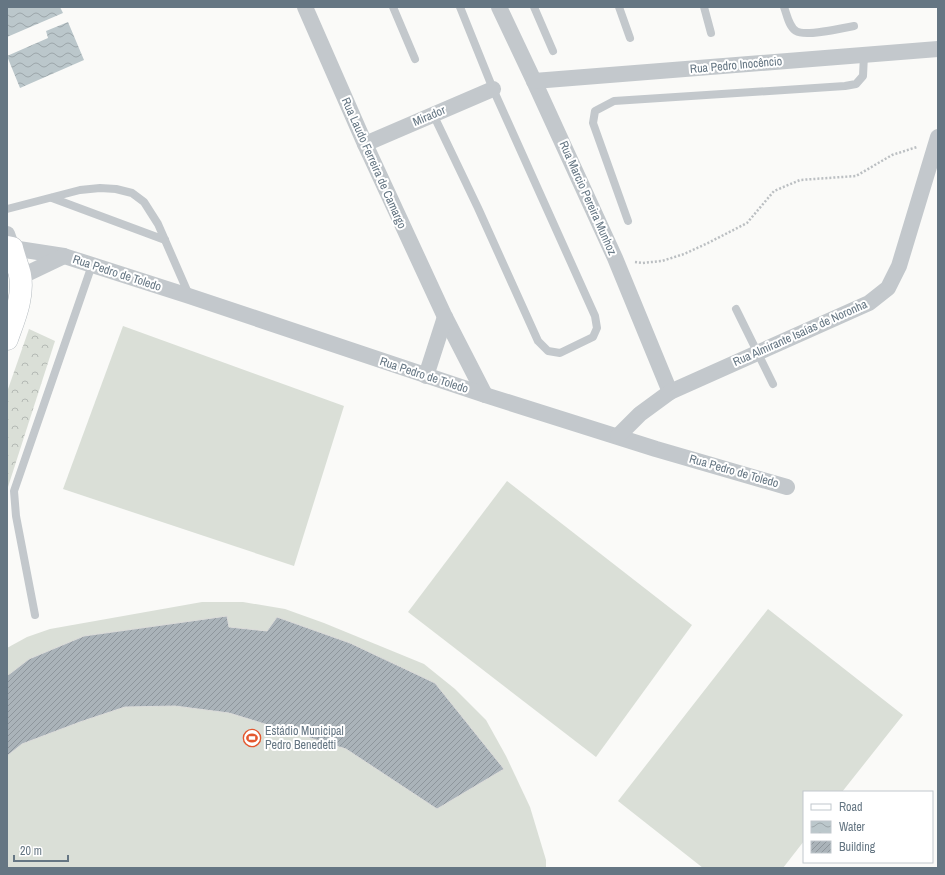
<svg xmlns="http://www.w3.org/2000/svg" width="945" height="875" font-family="'Archivo Narrow',sans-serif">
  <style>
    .forest { fill: url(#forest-crowns) }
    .pitch { fill: #dadfd7 }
    .water { fill: url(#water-waves) }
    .building { fill: url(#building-hatch); stroke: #dcdcda }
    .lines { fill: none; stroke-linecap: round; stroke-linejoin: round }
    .secondary-casing { stroke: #b3babf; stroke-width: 23 }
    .path { stroke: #bbbfc2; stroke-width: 2.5; stroke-dasharray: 2 2; stroke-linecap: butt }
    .service { stroke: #c3c8cc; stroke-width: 8 }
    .minor { stroke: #c3c8cc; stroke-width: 16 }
    .secondary { stroke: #fff; stroke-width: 22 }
    .labels { text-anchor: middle; stroke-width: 4; stroke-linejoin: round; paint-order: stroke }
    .street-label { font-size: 12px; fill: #657683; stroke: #fff }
    .poi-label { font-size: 12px; fill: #657683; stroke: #fff; text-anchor: start }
  </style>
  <defs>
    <pattern id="forest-crowns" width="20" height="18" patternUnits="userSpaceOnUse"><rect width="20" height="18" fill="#dadfd7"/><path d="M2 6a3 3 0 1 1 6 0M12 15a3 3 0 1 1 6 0" fill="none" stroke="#b4b9b4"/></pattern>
    <pattern id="water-waves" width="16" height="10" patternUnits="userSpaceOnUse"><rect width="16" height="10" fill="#bbc7cb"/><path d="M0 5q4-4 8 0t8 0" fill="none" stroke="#9ca6aa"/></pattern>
    <pattern id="building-hatch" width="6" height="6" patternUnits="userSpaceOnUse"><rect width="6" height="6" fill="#aab3b9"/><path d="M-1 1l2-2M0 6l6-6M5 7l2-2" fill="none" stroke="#8e969c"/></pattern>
  </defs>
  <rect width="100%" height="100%" fill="#fafaf8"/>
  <!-- forest -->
  <polygon class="forest" points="29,329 55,341 7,490 7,392"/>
  <!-- pitch -->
  <g class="pitch">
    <polygon points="123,326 344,406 294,566 63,489"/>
    <polygon points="507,481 692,625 596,757 408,612"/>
    <polygon points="202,602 243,602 285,609 324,623 424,664 455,689 486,720 506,756 530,807 546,860 546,868 7,868 7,648 27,637 50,629"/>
    <polygon points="768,609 903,715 842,792 804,792 804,841 783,868 703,868 618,801"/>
  </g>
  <!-- water -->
  <g class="water">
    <polygon points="7,7 60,7 63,13 7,37"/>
    <polygon points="68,22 84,60 20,88 7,56 48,38 46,31"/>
  </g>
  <!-- building -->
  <polygon class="building" points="227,616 229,627 267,631 277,617 350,643 435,683 504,769 437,809 346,749 229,713 175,706 125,707 80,722 22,744 7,756 7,676 29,659 84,636"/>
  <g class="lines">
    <defs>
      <path id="secondary" d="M7 247 12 248C14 257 18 266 20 275 24 297 14 319 7 339"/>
    </defs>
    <!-- secondary casing -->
    <use href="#secondary" class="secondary-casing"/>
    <!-- path -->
    <polyline class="path" points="635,262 642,263 662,261 684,254 708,243 747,223 774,191 800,180 856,176 892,155 917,147"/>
    <!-- service -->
    <g class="service">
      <polyline points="393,7 415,59"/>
      <polyline points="534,7 553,51"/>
      <polyline points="619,7 630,38"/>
      <polyline points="704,7 711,33"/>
      <path d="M784 7C787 15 789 27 796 31 805 37 843 28 854 26"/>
      <polyline points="433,114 478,208 538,341 548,351 560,353 593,337 597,328 595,316 493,89 460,7"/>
      <polyline points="52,198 165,240"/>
      <polyline points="7,209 80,190 100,188 116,189 132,193 144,202 158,224 189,295"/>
      <polyline points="628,221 593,123 595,111 614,101 845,86 856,84 863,76 864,55"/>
      <polyline points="736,309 773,384"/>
      <polyline points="35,615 16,516 14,491 92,265"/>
    </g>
    <!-- minor -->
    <g class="minor">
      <polyline points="305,7 365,144 445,317 485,395"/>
      <polyline points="499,7 534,81 615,258 670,392"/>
      <polyline points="534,81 938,49"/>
      <polyline points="365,144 493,89"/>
      <polyline points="7,234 12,248 64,256 189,296 485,395 656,449 787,487"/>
      <polyline points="20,277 64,256"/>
      <polyline points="426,376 445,317"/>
      <polyline points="618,436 640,414 670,392 869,303 888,288 899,266 938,137"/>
    </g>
    <!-- secondary -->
    <use href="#secondary" class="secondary"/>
  </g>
  <!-- icons -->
  <defs>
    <symbol id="stadium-ring" viewBox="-11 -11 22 22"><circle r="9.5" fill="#fff" stroke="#e4572e" stroke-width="1.5"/><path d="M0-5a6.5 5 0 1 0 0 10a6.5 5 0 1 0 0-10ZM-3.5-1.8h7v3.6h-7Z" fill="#e4572e"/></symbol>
  </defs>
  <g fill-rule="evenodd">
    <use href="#stadium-ring" x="242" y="728" width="20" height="20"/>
  </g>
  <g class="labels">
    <!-- street labels -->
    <g class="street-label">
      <text transform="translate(736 65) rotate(-5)" y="4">Rua Pedro Inocêncio</text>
      <text transform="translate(429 116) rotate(-23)" y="4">Mirador</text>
      <text transform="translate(374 163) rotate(66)" y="4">Rua Laudo Ferreira de Camargo</text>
      <text transform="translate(588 198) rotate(66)" y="4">Rua Marcio Pereira Munhoz</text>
      <text transform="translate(117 273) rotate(18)" y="4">Rua Pedro de Toledo</text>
      <text transform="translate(800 333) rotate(-24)" y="4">Rua Almirante Isaías de Noronha</text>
      <text transform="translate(424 375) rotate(18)" y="4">Rua Pedro de Toledo</text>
      <text transform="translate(734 471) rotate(16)" y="4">Rua Pedro de Toledo</text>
    </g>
    <!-- poi labels -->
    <g class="poi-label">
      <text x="265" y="735">Estádio Municipal<tspan x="265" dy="14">Pedro Benedetti</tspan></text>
    </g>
  </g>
  <!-- border -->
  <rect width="945" height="875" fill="none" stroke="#657683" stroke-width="16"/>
  <!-- legend -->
  <rect x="803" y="791" width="130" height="72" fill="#ffffff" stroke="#c1c8cd"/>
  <rect x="811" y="804" width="20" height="6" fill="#ffffff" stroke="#c1c8cd"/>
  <text x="839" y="811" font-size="12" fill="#657683">Road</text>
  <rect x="811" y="821" width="20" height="12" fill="url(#water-waves)" stroke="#c1c8cd"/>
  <text x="839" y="831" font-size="12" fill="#657683">Water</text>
  <rect x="811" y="841" width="20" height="12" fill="url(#building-hatch)" stroke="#c1c8cd"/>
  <text x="839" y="851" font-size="12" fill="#657683">Building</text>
  <!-- scale -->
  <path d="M14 855v6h54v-6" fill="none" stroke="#657683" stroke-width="2"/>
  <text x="20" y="855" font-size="12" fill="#657683" stroke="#ffffff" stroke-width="3" paint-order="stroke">20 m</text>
</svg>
